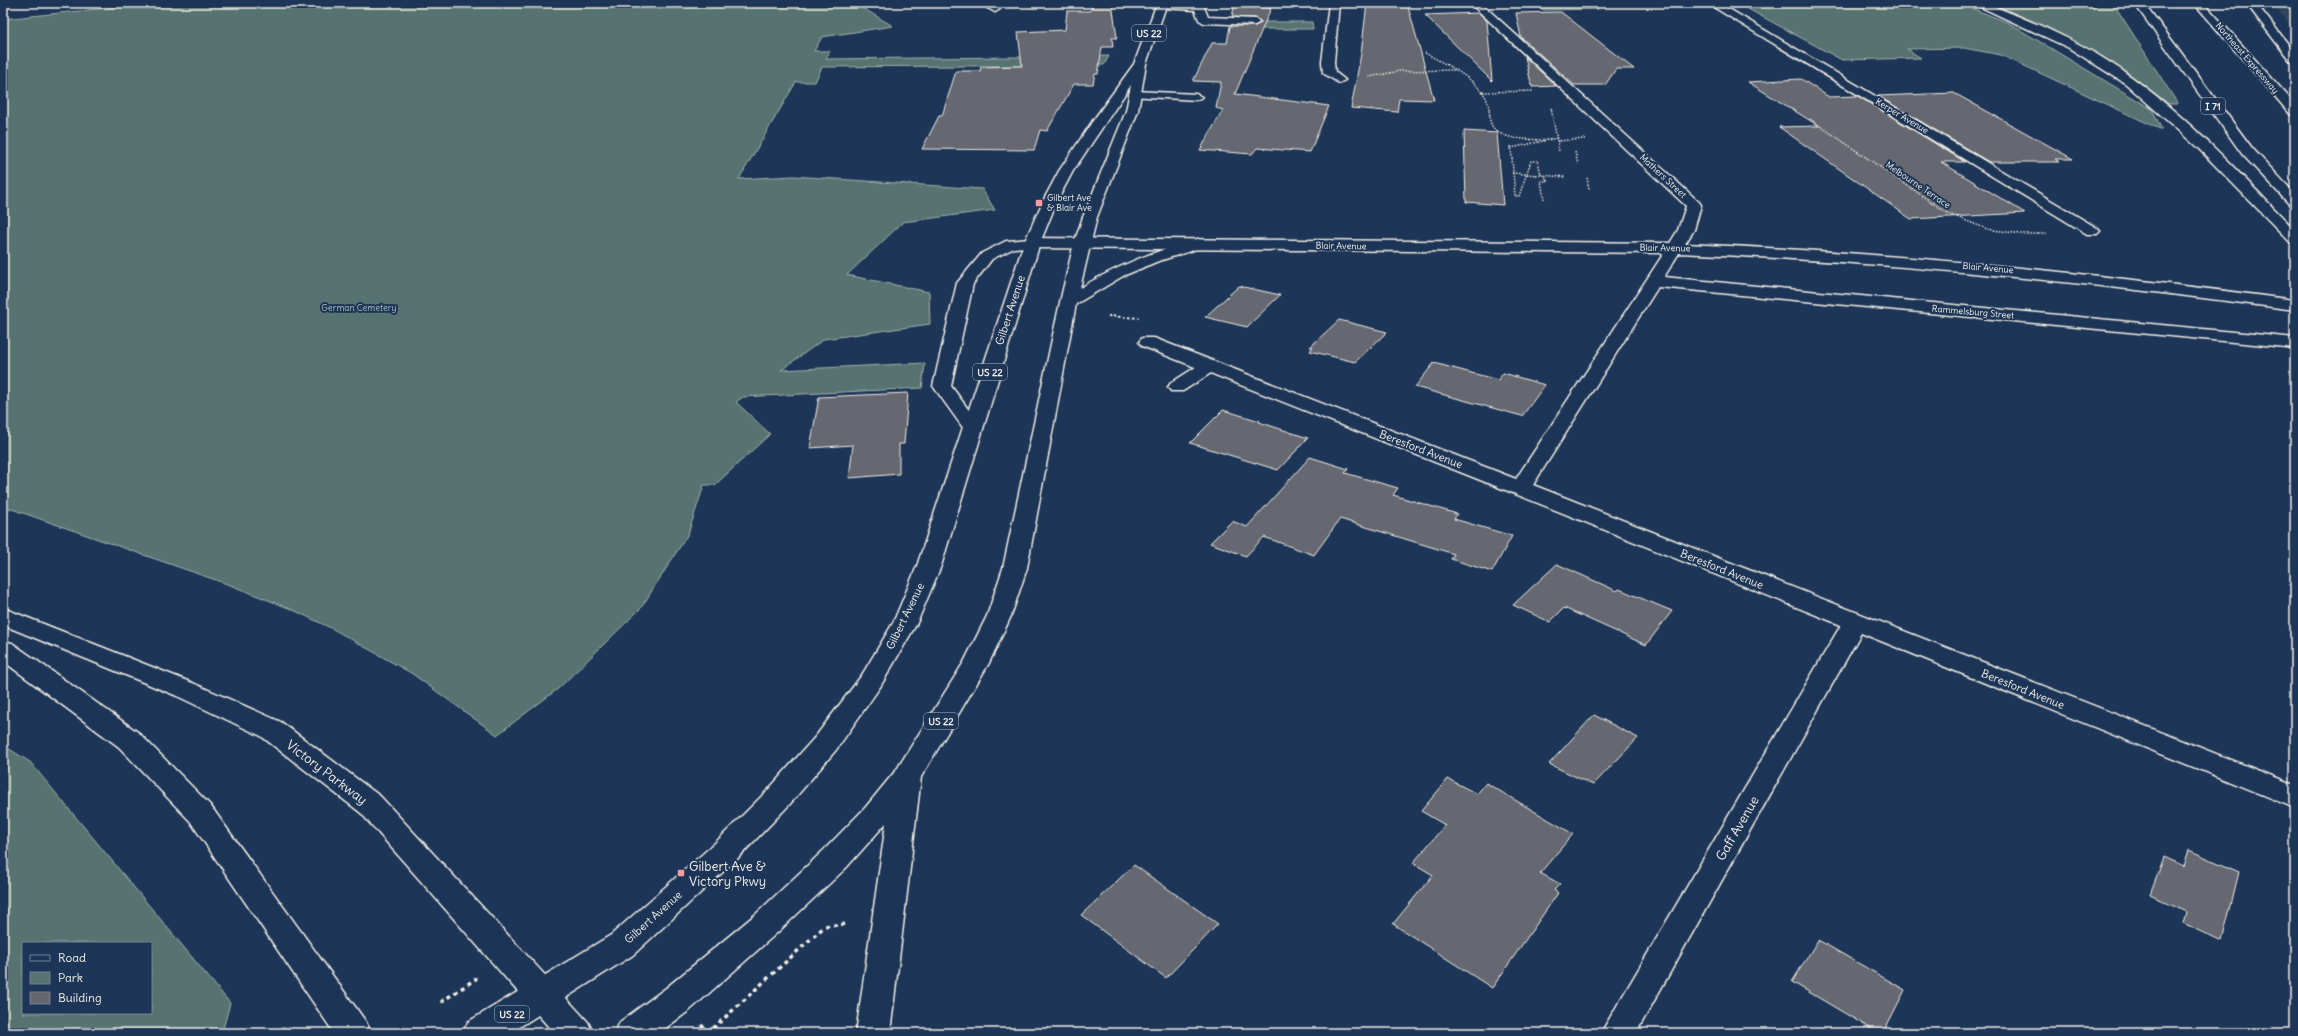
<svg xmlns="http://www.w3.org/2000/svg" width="2298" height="1036" font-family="Delius,sans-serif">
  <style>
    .built { fill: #33445e }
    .green { fill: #577371; stroke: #a6b2ac; fill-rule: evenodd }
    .building { fill: #65676f; stroke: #f4f1e8 }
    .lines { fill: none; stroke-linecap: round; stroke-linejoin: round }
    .lane-casing { stroke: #f4f1e8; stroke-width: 3 }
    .street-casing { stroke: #f4f1e8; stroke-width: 3 }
    .secondary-casing { stroke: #f4f1e8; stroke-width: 3 }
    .primary-casing { stroke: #f4f1e8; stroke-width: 3 }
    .highway-casing { stroke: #f4f1e8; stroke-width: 3 }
    .path-far2 { stroke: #f4f1e8; stroke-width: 1.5; stroke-dasharray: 1.5 1.5; stroke-linecap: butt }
    .path-far1 { stroke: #f4f1e8; stroke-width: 2; stroke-dasharray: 2.5 2.5; stroke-linecap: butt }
    .path { stroke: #f4f1e8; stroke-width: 3.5; stroke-dasharray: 4 4; stroke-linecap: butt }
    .lane { fill: #1d3557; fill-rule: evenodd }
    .street { fill: #1d3557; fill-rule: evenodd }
    .secondary { fill: #1d3557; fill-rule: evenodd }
    .primary { fill: #1d3557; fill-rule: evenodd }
    .highway { fill: #1d3557; fill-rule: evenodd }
    .poi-dot { fill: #ff9aa2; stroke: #1d3557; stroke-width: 1.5 }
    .labels { text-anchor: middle; stroke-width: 4; stroke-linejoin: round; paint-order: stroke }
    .far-street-label { font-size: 9px; fill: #f4f1e8; stroke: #1d3557 }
    .far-poi-label { font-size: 9px; fill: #f4f1e8; stroke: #1d3557; text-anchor: start }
    .far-park-label { font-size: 9px; fill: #b5bfb8; stroke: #1d3557 }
    .shield { fill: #1d3557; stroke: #b4b9bc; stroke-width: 1 }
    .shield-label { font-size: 10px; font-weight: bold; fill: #f4f1e8 }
    .street-label { font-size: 11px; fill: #f4f1e8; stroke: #1d3557 }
    .near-street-label { font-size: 13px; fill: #f4f1e8; stroke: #1d3557 }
    .near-poi-label { font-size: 13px; fill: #f4f1e8; stroke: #1d3557; text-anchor: start }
  </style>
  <rect width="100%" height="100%" fill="#1d3557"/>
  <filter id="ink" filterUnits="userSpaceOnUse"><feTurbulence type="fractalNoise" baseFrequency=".025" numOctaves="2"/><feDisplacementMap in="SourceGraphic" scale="8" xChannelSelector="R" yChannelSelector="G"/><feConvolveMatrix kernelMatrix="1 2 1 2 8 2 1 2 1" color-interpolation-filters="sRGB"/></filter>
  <g filter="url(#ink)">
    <!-- built -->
    <polygon class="built" points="2271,3 2295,3 2295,30"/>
    <!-- green -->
    <g class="green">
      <polygon points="154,3 854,3 893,26 822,37 814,51 830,51 826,59 1109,56 1104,65 822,67 815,82 796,82 739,179 793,176 982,189 995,210 903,222 847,275 929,292 930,324 824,339 781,370 925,363 922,388 743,397 736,402 770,434 715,485 704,485 688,534 641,608 559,688 497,735 411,673 333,629 291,609 230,585 3,506 3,19"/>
      <polygon points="1534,3 1589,3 1598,9 1543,10"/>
      <polygon points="1737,3 1958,3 2007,22 2152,109 2162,130 2001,55 1964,48 1907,49 1921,58 1842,60"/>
      <polygon points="1990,3 2113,3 2178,104 2169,104 2127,72 2047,27"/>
      <polygon points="1261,22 1312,22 1313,29 1262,29"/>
      <path d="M3 745 30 762 230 1003 222 1033H3ZM23 943H151V1013H23Z"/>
    </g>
    <!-- building -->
    <g class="building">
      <polygon points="1094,3 1112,3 1117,38 1112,38 1113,47 1102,47 1098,74 1095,74 1093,84 1074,84 1047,131 1040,130 1034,150 922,149 939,116 942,116 956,71 980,71 981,67 1022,66 1018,32 1065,30 1067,11 1090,11"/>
      <polygon points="1367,3 1407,3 1434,100 1399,99 1397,112 1351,108 1361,54"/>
      <polygon points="1234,7 1271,8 1235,94 1329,106 1310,152 1257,148 1252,154 1200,150 1223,110 1216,108 1221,82 1193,81 1212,43 1227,43 1230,26 1255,26 1261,23 1255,18 1232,17"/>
      <polygon points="1561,12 1634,69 1616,69 1605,85 1574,85 1521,37 1516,13"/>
      <polygon points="1479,13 1487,21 1492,81 1425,15"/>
      <polygon points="1525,57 1556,86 1532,87"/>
      <polygon points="1801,79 1829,97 1858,96 1965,162 1941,162 2025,213 1911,219 1779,127 1819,126 1748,82"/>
      <polygon points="1954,93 2073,159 2055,159 2059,162 1989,162 1878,96"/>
      <polygon points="1464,131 1497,133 1503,205 1466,202"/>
      <polygon points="1239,286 1280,295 1247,327 1205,317"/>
      <polygon points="1339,320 1387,332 1355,362 1310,351 1313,347 1310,347"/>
      <polygon points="1434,363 1498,380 1503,373 1545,385 1522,416 1415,387"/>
      <polygon points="908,393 904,444 899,444 899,474 849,478 853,445 810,448 819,397"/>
      <polygon points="1223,410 1260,421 1259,422 1308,438 1278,470 1190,443"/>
      <polygon points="1310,457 1348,469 1345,473 1398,488 1393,495 1457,514 1454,519 1512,536 1492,572 1451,559 1454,554 1340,519 1314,555 1264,537 1246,556 1210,543 1232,521 1247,527"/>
      <polygon points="1557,564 1617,591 1619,589 1672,611 1646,645 1564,608 1550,622 1513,605"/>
      <polygon points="1594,715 1638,738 1593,785 1549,764"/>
      <polygon points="1448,779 1477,794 1486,783 1573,834 1540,873 1560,884 1554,890 1558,893 1492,988 1393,924 1433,875 1413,863 1445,825 1421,811"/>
      <polygon points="2189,850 2239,872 2222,941 2183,923 2186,912 2150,895 2164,857 2184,866"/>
      <polygon points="1134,865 1218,924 1166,978 1081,915"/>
      <polygon points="1818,940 1905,990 1883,1033 1878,1033 1792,982"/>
    </g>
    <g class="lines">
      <defs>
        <g id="lane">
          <polygon points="1158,3 1199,4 1204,7 1208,17 1255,19 1260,22 1255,25 1204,23 1199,20 1195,10 1161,8 1156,5"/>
          <polygon points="1135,91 1196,94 1202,97 1196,100 1131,96 1129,94 1131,92"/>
          <polygon points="1032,239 1037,240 1039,243 1037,246 1014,248 992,259 973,284 951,386 982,428 980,432 973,434 966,432 933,386 957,283 982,253 1006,241"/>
          <polygon points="1208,362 1214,363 1217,367 1214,371 1183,391 1171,391 1168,387 1171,383 1202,363"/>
        </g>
        <g id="street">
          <polygon points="978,3 991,3 1000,9 995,12"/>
          <polygon points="1329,3 1339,3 1334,62 1335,72 1345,80 1339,83 1323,73 1322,62"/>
          <path d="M1470 3H1481L1699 202 1701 205 1694 230 1685 244C1889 252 2092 273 2295 300V310C2090 282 1886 262 1679 253L1664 277 2295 338V348L1658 287 1533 485 2295 785V808L1861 633 1636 1033H1601L1841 625 1513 493 1142 346 1139 342 1142 338H1154L1516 479 1664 253 1032 248 1027 246 1024 243 1027 240 1032 238 1670 243 1678 230 1686 206Z"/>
          <polygon points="1707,3 1719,3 2097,228 2100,231 2097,234 2087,234"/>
        </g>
        <g id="secondary">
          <polygon points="3,608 195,684 281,722 381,797 588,1022 593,1033 554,1033 361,813 261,736 177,696 3,625"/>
          <polygon points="3,641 12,643 139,733 210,805 366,1022 371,1033 334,1033 190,821 119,747 3,661"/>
        </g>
        <path id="primary" d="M1157 3H1167L1146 64 1138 111 1097 217 1080 288C1117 266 1156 250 1198 239L1203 241 1206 244 1203 247 1156 262 1123 276 1076 304 1027 568 1011 616 989 663 921 777 890 1033H856L886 823 846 868 778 932 690 1010 659 1033H615L620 1022 666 988 756 914 824 850 865 808 897 769 964 662 987 616 1003 568 1060 302 1074 243 1083 217 1126 111 1131 85 1073 171 1057 201 1040 243 941 566 917 623 880 687 836 750 789 805 737 859 633 955 510 1033H463L468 1022 611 935 715 843 769 789 816 736 862 675 893 623 917 566 1024 243 1043 201 1059 171 1092 122 1134 64Z"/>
        <g id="highway">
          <path d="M1972 3H1986C2027 20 2068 36 2106 60 2178 105 2236 170 2295 230V244L2290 242 2199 149 2126 84 2069 48Z"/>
          <polygon points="2134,3 2144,3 2252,148 2295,194 2295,206 2290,205 2242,154"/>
          <polygon points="2194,3 2204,3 2295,104 2295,116 2291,115"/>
          <polygon points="2246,3 2256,3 2295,53 2295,63 2291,62"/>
        </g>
      </defs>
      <!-- lane casing -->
      <use href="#lane" class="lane-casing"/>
      <!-- street casing -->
      <use href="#street" class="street-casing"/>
      <!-- secondary casing -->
      <use href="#secondary" class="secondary-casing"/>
      <!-- primary casing -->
      <use href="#primary" class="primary-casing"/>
      <!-- highway casing -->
      <use href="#highway" class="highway-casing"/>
      <!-- path-far2 -->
      <g class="path-far2">
        <path d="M1425 53C1445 64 1468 74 1483 93 1489 101 1489 109 1490 119 1492 141 1528 139 1545 140"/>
        <polyline points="1369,77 1400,71 1454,70"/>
        <polyline points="1483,92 1534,91"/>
        <polyline points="1551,108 1559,151"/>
        <polyline points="1810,119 1949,214 1987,229 2021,234 2047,234"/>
        <polyline points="1557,141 1585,139"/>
        <polyline points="1511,146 1515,196 1519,196 1531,161 1538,161 1541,175"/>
        <polyline points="1511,148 1557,138"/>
        <polyline points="1575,152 1578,164"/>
        <polyline points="1512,173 1565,177"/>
        <polyline points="1587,178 1589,189"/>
        <polyline points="1544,199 1541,181 1547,181 1545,175"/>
      </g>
      <!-- path-far1 -->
      <polyline class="path-far1" points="1108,316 1139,318"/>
      <!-- path -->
      <g class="path">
        <polyline points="441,1002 477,978"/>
        <polyline points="701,1025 709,1032 825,926 847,924"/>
      </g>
      <!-- lane -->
      <use href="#lane" class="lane"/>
      <!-- street -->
      <use href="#street" class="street"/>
      <!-- secondary -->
      <use href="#secondary" class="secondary"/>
      <!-- primary -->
      <use href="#primary" class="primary"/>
      <!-- highway -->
      <use href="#highway" class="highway"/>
    </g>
  </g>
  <!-- markers -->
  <g class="poi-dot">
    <rect x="1035" y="199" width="8" height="8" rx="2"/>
    <rect x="677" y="869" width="8" height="8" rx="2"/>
  </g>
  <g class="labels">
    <!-- far-street labels -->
    <g class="far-street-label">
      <text transform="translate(2247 58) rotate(49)" y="3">Northeast Expressway</text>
      <text transform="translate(1902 116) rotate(31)" y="3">Kerper Avenue</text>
      <text transform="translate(1663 176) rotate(43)" y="3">Mathers Street</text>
      <text transform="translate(1918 185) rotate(34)" y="3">Melbourne Terrace</text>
      <text transform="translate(1341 246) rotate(1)" y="3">Blair Avenue</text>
      <text transform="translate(1665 248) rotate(1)" y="3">Blair Avenue</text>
      <text transform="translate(1988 268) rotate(5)" y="3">Blair Avenue</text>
      <text transform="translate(1973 312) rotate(5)" y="3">Rammelsburg Street</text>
    </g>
    <!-- far-poi labels -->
    <g class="far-poi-label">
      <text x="1047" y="201">Gilbert Ave<tspan x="1047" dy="10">&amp; Blair Ave</tspan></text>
    </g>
    <!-- far-park labels -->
    <g class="far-park-label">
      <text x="359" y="311">German Cemetery</text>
    </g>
    <!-- shield labels -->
    <g class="shield">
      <rect x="1132" y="25" width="34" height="16" rx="3"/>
      <rect x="2201" y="98" width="24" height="16" rx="3"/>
      <rect x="973" y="364" width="34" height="16" rx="3"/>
      <rect x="924" y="713" width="34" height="16" rx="3"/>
      <rect x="495" y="1006" width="34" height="16" rx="3"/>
    </g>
    <g class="shield-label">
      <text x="1149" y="37">US 22</text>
      <text x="2213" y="110">I 71</text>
      <text x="990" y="376">US 22</text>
      <text x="941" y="725">US 22</text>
      <text x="512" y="1018">US 22</text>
    </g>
    <!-- street labels -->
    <g class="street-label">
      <text transform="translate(1010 310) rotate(-72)" y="4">Gilbert Avenue</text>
      <text transform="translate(1421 449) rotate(21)" y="4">Beresford Avenue</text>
      <text transform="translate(1722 569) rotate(22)" y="4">Beresford Avenue</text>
      <text transform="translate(905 616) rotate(-64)" y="4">Gilbert Avenue</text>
      <text transform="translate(2023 689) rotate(22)" y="4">Beresford Avenue</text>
      <text transform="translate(653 917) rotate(-42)" y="4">Gilbert Avenue</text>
    </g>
    <!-- near-street labels -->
    <g class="near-street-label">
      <text transform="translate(327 772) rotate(37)" y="5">Victory Parkway</text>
      <text transform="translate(1737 828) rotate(-60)" y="5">Gaff Avenue</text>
    </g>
    <!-- near-poi labels -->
    <g class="near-poi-label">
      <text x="689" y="871">Gilbert Ave &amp;<tspan x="689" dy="15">Victory Pkwy</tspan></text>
    </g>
  </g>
  <!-- margin -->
  <rect width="2298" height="1036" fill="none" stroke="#1d3557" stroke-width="16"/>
  <rect x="8" y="8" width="2282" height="1020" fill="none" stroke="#f4f1e8" stroke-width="1.5" filter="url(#ink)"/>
  <!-- legend -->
  <rect x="22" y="942" width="130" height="72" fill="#1d3557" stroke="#738091"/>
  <rect x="30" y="955" width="20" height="6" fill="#1d3557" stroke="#738091"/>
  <text x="58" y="962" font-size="12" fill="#f4f1e8">Road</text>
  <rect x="30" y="972" width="20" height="12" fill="#577371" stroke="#738091"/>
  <text x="58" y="982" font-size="12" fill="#f4f1e8">Park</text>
  <rect x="30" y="992" width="20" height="12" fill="#65676f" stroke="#738091"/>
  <text x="58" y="1002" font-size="12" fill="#f4f1e8">Building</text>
</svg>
